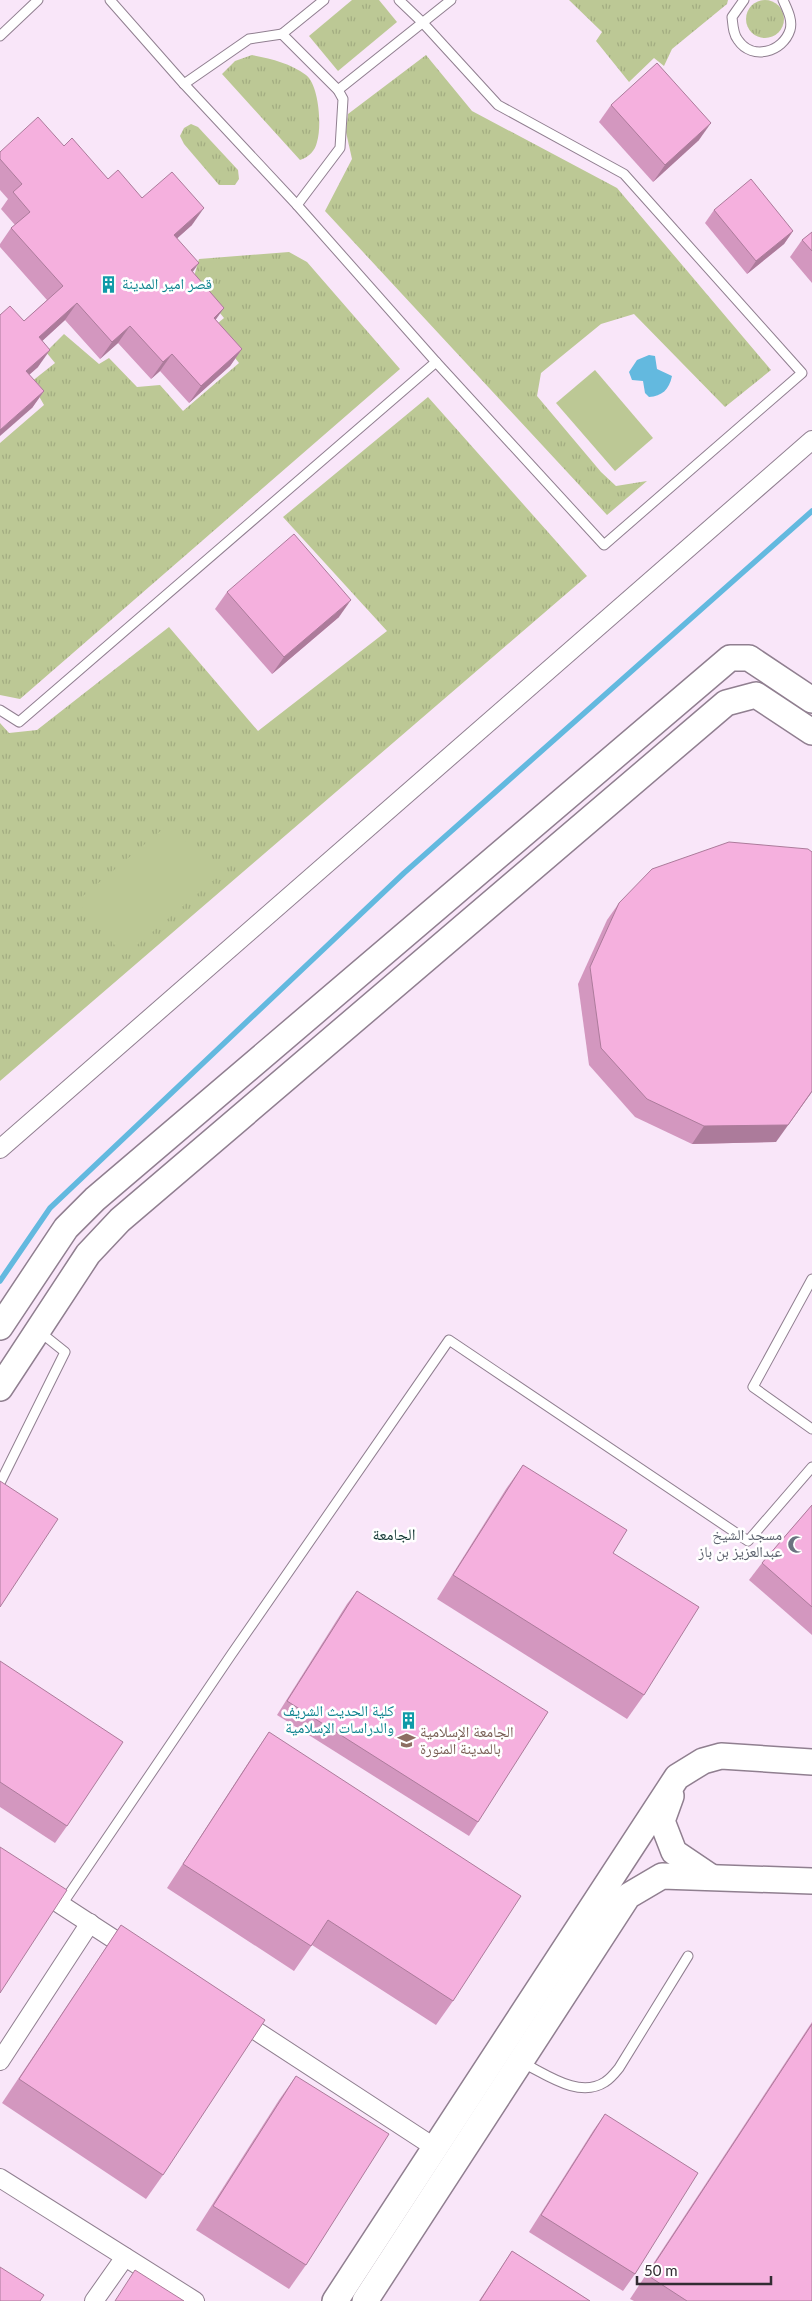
<svg xmlns="http://www.w3.org/2000/svg" width="812" height="2301" font-family="Lato,'Noto Naskh Arabic',sans-serif">
  <style>
    .grass { fill: url(#grass-tufts) }
    .pitch { fill: #bcc895 }
    .water { fill: #63b9df }
    .lines { fill: none; stroke-linecap: round; stroke-linejoin: round }
    .stream { stroke: #63b9df; stroke-width: 5.5 }
    .service-casing { stroke: #907f90; stroke-width: 11 }
    .minor-casing { stroke: #907f90; stroke-width: 20 }
    .secondary-casing { stroke: #907f90; stroke-width: 28 }
    .service { stroke: #fff; stroke-width: 9 }
    .minor { stroke: #fff; stroke-width: 18 }
    .secondary { stroke: #fff; stroke-width: 25 }
    .wall { fill: #d397bf }
    .shaded-wall { fill: #ac7b9b }
    .building { fill: #f5b0de; stroke: #ac7b9b }
    .labels { text-anchor: middle; stroke-width: 5; stroke-linejoin: round; paint-order: stroke }
    .culture-label { font-size: 15px; fill: #0d838f; stroke: #fff; text-anchor: start }
    .worship-label { font-size: 15px; fill: #5b616d; stroke: #fff; text-anchor: end }
    .education-label { font-size: 15px; fill: #785e54; stroke: #fff; text-anchor: start }
    .neighbourhood-label { font-size: 16px; fill: #163836; stroke: #fff }
  </style>
  <defs>
    <pattern id="grass-tufts" width="24" height="20" patternUnits="userSpaceOnUse" patternTransform="scale(1.25)"><rect width="24" height="20" fill="#bcc895"/><path d="M3 7l-1-3M5 7V3M7 7l1-3M15 17l-1-3M17 17v-4M19 17l1-3" fill="none" stroke="#a2ac81"/></pattern>
  </defs>
  <rect width="100%" height="100%" fill="#f9e6f9"/>
  <!-- grass -->
  <g class="grass">
    <circle cx="765" cy="19" r="19"/>
    <polygon points="352,0 379,0 397,22 338,71 309,36"/>
    <polygon points="569,0 728,0 727,4 672,49 664,66 654,58 629,82 596,41 602,32"/>
    <path d="M252 55C272 59 290 63 306 75 319 85 322 126 317 142 315 151 309 157 300 160L222 74 235 61Z"/>
    <polygon points="426,55 472,111 617,188 771,370 725,407 634,314 601,324 541,373 537,396 601,472 616,486 647,481 607,515 325,211 352,159 346,132 348,114"/>
    <polygon points="191,124 198,127 238,170 239,179 235,185 219,185 184,144 180,136 184,128"/>
    <polygon points="289,252 307,262 400,369 20,699 0,695 0,443 44,405 31,382 55,363 46,352 64,334 99,364 109,358 137,387 160,385 183,411 239,363 212,328 224,318 193,280 199,259"/>
    <polygon points="428,397 587,576 0,1081 0,723 9,733 37,730 169,627 258,731 387,631 283,517"/>
  </g>
  <!-- pitch -->
  <g class="pitch">
    <polygon points="595,370 653,438 615,471 556,403"/>
    <polygon points="170,823 216,878 124,956 77,901"/>
  </g>
  <!-- water -->
  <path class="water" d="M649 355 655 356 657 369 672 376C669 390 662 396 649 397L645 393 643 381 632 380 629 372 637 360Z"/>
  <g class="lines">
    <!-- stream -->
    <polyline class="stream" points="0,1281 50,1208 404,873 812,511"/>
    <defs>
      <g id="service">
        <polyline points="110,0 184,84 297,205 436,362 604,545 802,373 624,174 498,105 423,23 399,0"/>
        <path d="M744 0 732 17C733 25 733 34 738 40 752 61 783 52 790 30 793 20 787 9 783 0"/>
        <polyline points="282,34 324,0"/>
        <polyline points="0,36 38,0"/>
        <polyline points="184,84 249,39 282,34 338,90 343,99 340,148 297,205"/>
        <polyline points="338,90 451,0"/>
        <polyline points="0,710 19,722 436,362"/>
        <polyline points="812,1279 753,1387 812,1429"/>
        <polyline points="0,1483 65,1352 40,1332"/>
        <polyline points="61,1906 231,1655 449,1340 748,1541 812,1467"/>
        <path d="M523 2063C546 2074 579 2099 605 2082 610 2079 615 2073 619 2068L688 1956"/>
      </g>
      <g id="minor">
        <polyline points="0,1149 812,440"/>
        <polyline points="0,1865 132,1951"/>
        <polyline points="238,2019 434,2147"/>
        <polyline points="0,2061 90,1923"/>
        <polyline points="0,2178 195,2301"/>
        <polyline points="94,2301 125,2257"/>
      </g>
      <g id="secondary">
        <polyline points="0,1327 66,1228 95,1199 730,658 749,658 812,700"/>
        <polyline points="0,1388 88,1254 120,1220 726,703 756,695 812,732"/>
        <polyline points="671,1796 662,1821 674,1852 711,1877"/>
        <polyline points="335,2301 677,1777 703,1761 721,1756 812,1762"/>
        <polyline points="365,2301 628,1896 662,1876 812,1881"/>
      </g>
    </defs>
    <!-- service casing -->
    <use href="#service" class="service-casing"/>
    <!-- minor casing -->
    <use href="#minor" class="minor-casing"/>
    <!-- secondary casing -->
    <use href="#secondary" class="secondary-casing"/>
    <!-- service -->
    <use href="#service" class="service"/>
    <!-- minor -->
    <use href="#minor" class="minor"/>
    <!-- secondary -->
    <use href="#secondary" class="secondary"/>
  </g>
  <!-- wall -->
  <g class="wall">
    <polygon points="611,105 699,140 653,182 599,122"/>
    <polygon points="64,146 108,179 192,225 177,238 216,320 242,349 230,366 189,403 160,371 151,379 118,343 100,359 65,320 42,341 38,367 29,375 44,391 32,408 24,321 47,300 0,247 0,244 11,228 15,225 1,209 8,199 0,190 0,152"/>
    <polygon points="714,210 793,231 784,244 747,274 705,223"/>
    <polygon points="812,232 812,283 790,257 802,240"/>
    <polygon points="227,592 339,617 272,674 215,609"/>
    <polygon points="619,903 776,1142 692,1144 635,1117 589,1065 578,984 607,920"/>
    <polygon points="523,1465 613,1553 644,1695 627,1719 437,1599 506,1489"/>
    <polygon points="812,1505 812,1635 749,1580 762,1563"/>
    <polygon points="357,1591 478,1822 469,1836 277,1715 347,1604"/>
    <polygon points="0,1661 67,1826 55,1843 0,1807"/>
    <polygon points="269,1732 453,2001 436,2025 312,1945 294,1971 167,1888 252,1757"/>
    <polygon points="121,1925 163,2175 146,2199 2,2103"/>
    <polygon points="812,2022 812,2301 634,2301 630,2299"/>
    <polygon points="296,2076 306,2265 289,2289 196,2230 279,2100"/>
    <polygon points="605,2114 635,2274 623,2291 529,2232 593,2131"/>
    <polygon points="512,2251 590,2301 479,2301"/>
  </g>
  <!-- shaded-wall -->
  <g class="shaded-wall">
    <polygon points="711,123 699,140 653,182 665,165"/>
    <polygon points="204,208 192,225 162,252 174,235"/>
    <polygon points="793,231 784,244 747,274 756,261"/>
    <polygon points="199,263 187,280 191,270"/>
    <polygon points="77,303 65,320 27,355 39,337"/>
    <polygon points="224,308 212,325 214,318"/>
    <polygon points="130,326 118,343 100,359 112,342"/>
    <polygon points="242,349 230,366 189,403 201,386"/>
    <polygon points="50,350 38,367 14,388 26,371"/>
    <polygon points="172,354 160,371 151,379 163,362"/>
    <polygon points="44,391 32,408 0,436 0,430"/>
    <polygon points="351,600 339,617 272,674 284,657"/>
    <polygon points="812,1092 776,1142 692,1144 704,1126"/>
  </g>
  <!-- building -->
  <g class="building">
    <polygon points="657,63 711,123 665,165 611,105"/>
    <polygon points="38,117 64,146 72,138 108,179 118,170 142,198 172,172 204,208 174,235 199,263 191,270 224,308 214,318 242,349 201,386 172,354 163,362 130,326 112,342 77,303 39,337 50,350 26,371 44,391 0,430 0,315 10,306 24,321 63,286 11,228 30,212 13,192 22,184 0,159 0,152"/>
    <polygon points="751,179 793,231 756,261 714,210"/>
    <polygon points="812,232 812,251 802,240"/>
    <polygon points="294,534 351,600 284,657 227,592"/>
    <polygon points="729,842 808,849 812,852 812,1091 788,1125 704,1126 647,1099 601,1048 590,967 619,903 652,869"/>
    <polygon points="523,1465 627,1530 613,1553 699,1607 644,1695 453,1575"/>
    <polygon points="0,1481 58,1519 0,1607"/>
    <polygon points="812,1505 812,1607 762,1563"/>
    <polygon points="357,1591 548,1712 478,1822 287,1701"/>
    <polygon points="0,1661 123,1742 67,1826 0,1782"/>
    <polygon points="269,1732 521,1896 453,2001 328,1920 311,1946 183,1864"/>
    <polygon points="0,1847 67,1890 0,1993"/>
    <polygon points="121,1925 265,2020 163,2175 19,2079"/>
    <polygon points="812,2024 812,2301 687,2301 647,2275"/>
    <polygon points="296,2076 389,2134 306,2265 213,2206"/>
    <polygon points="605,2114 698,2173 635,2274 541,2215"/>
    <polygon points="512,2251 590,2301 480,2301"/>
    <polygon points="0,2267 44,2295 40,2301 0,2301"/>
    <polygon points="135,2270 184,2301 115,2301"/>
  </g>
  <!-- icons -->
  <defs>
    <symbol id="building-bare" viewBox="-9 -9 18 18"><path d="M-4-6H4V6H1V3H-1V6H-4ZM-2.5-4.3h1.7v1.8h-1.7ZM.8-4.3h1.7v1.8H.8ZM-2.5-1h1.7V.8h-1.7ZM.8-1h1.7V.8H.8Z" fill="#0f9aa8" stroke="#fff" stroke-width="2.5" paint-order="stroke"/></symbol>
    <symbol id="mosque-bare" viewBox="-9 -9 18 18"><path d="M3.5-4.9A6 6 0 1 0 3.5 4.9A5 5 0 1 1 3.5-4.9Z" fill="#6b7280" stroke="#fff" stroke-width="2.5" paint-order="stroke"/></symbol>
    <symbol id="university-bare" viewBox="-9 -9 18 18"><path d="M0-5L7-2L0 1L-7-2ZM-4 1L0 2.5L4 1V4Q0 6-4 4Z" fill="#8d6e63" stroke="#fff" stroke-width="2.5" paint-order="stroke"/></symbol>
  </defs>
  <g fill-rule="evenodd">
    <use href="#building-bare" x="96" y="272" width="25" height="25"/>
    <use href="#mosque-bare" x="784" y="1532" width="25" height="25"/>
    <use href="#building-bare" x="396" y="1708" width="25" height="25"/>
    <use href="#university-bare" x="394" y="1728" width="25" height="25"/>
  </g>
  <g class="labels">
    <!-- culture labels -->
    <g class="culture-label">
      <text x="122" y="289">قصر امير المدينة</text>
      <text x="394" y="1716" text-anchor="end">كلية الحديث الشريف<tspan x="394" dy="17">والدراسات الإسلامية</tspan></text>
    </g>
    <!-- worship labels -->
    <g class="worship-label">
      <text x="782" y="1540">مسجد الشيخ<tspan x="782" dy="17">عبدالعزيز بن باز</tspan></text>
    </g>
    <!-- education labels -->
    <g class="education-label">
      <text x="420" y="1737">الجامعة الإسلامية<tspan x="420" dy="17">بالمدينة المنورة</tspan></text>
    </g>
    <!-- neighbourhood labels -->
    <g class="neighbourhood-label">
      <text x="394" y="1540">الجامعة</text>
    </g>
  </g>
  <!-- scale -->
  <path d="M637 2276v8h134v-8" fill="none" stroke="#332c33" stroke-width="2.5"/>
  <text x="644" y="2276" font-size="15" fill="#332c33" stroke="#ffffff" stroke-width="4" paint-order="stroke">50 m</text>
</svg>
